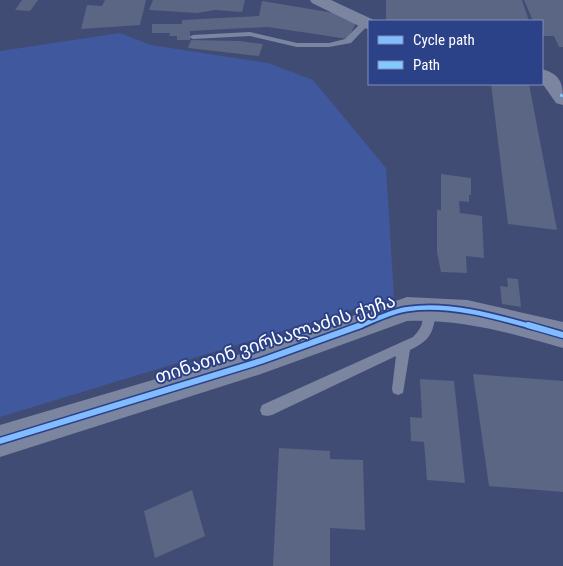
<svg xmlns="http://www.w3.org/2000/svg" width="563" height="566" font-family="'Roboto Condensed','Noto Sans Georgian',sans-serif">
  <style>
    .green { fill: #40589d }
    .building { fill: #5b6584 }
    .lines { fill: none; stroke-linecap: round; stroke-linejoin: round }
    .service { fill: #7c85a0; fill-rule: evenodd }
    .tertiary { fill: #7c85a0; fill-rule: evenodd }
    .quiet { stroke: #80caff; stroke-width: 2.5; stroke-dasharray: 5.5 2.5; stroke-linecap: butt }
    .cycleway-far1-casing { stroke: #2b4188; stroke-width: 8 }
    .cycleway-casing { stroke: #2b4188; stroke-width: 9 }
    .cycleway-far1 { stroke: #80bcff; stroke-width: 4.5 }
    .cycleway { stroke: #80bcff; stroke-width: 6 }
    .labels { text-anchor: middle; stroke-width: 4; stroke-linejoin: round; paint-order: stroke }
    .street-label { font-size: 18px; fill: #fff; stroke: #2b4188 }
  </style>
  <rect width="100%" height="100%" fill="#404c73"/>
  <!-- green -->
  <polygon class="green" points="120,33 151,45 268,63 313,80 386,168 394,297 0,417 0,51"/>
  <!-- building -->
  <g class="building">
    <polygon points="22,0 38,0 30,11 15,10"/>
    <polygon points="105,0 146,0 140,25 81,29 87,5 102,6"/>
    <polygon points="153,0 245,0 242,12 215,10 197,13 149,10"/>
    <polygon points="386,0 522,0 529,21 386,21"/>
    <polygon points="524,0 563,0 563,47 559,47 554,36 542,36 542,21 533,21"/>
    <polygon points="262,1 334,13 356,23 348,39 268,27 190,31 190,40 177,40 177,36 169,36 170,33 152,33 152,24 182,24 182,20 259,16"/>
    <polygon points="191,40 239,41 263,44 259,56 188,48"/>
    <polygon points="491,84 529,84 557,230 508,224"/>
    <polygon points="441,174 471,178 471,195 469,195 469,202 459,201 460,213 482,216 484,258 466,256 467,273 441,272 437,252 437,210 441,210"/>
    <polygon points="507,278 518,279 521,307 502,304 500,286 508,287"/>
    <polygon points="473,374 563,381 563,492 489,486"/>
    <polygon points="420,379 454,381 465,483 427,480 424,442 411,441 410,417 422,418"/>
    <polygon points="279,448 330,451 330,459 363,460 365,530 330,528 330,566 273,566"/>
    <polygon points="192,490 205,536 155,558 144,511"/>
  </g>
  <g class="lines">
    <!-- service -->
    <g class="service">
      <polygon points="363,21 369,21 369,24 351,43 329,47 297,47 250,36 193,39 189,37 193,35 250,32 297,43 329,43 345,39"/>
      <path d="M431 302 435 303 437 307C433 331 433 339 410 350L403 393 398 395 393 393 392 389 396 356 272 415 267 416 262 415 260 410 262 405 413 337C427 323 420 319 427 303Z"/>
    </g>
    <!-- tertiary -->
    <g class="tertiary">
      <polygon points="310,0 331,0 376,21 369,21 369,29 363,28 312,3"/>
      <path d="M542 69C563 75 563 86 563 105L556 103 542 83Z"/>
      <path d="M407 297 467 300 563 322V348C511 333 461 319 407 321L261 374 0 457V425L261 348Z"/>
    </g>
    <!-- quiet -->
    <polyline class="quiet" points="560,95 563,96"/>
    <defs>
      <path id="cycleway-far1" d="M357 327C373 321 391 311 408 309 449 303 494 316 533 327"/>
      <g id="cycleway">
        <polyline points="528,325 563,335"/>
        <polyline points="0,441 261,361 361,325"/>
      </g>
    </defs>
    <!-- cycleway-far1 casing -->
    <use href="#cycleway-far1" class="cycleway-far1-casing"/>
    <!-- cycleway casing -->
    <use href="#cycleway" class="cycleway-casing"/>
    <!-- cycleway-far1 -->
    <use href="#cycleway-far1" class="cycleway-far1"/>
    <!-- cycleway -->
    <use href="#cycleway" class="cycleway"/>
  </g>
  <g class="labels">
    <!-- street labels -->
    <g class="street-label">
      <text transform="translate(275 339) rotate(-18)" y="6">თინათინ ვირსალაძის ქუჩა</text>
    </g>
  </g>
  <!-- legend -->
  <rect x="368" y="20" width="175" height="65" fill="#2b4188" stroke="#808db8"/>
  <rect x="378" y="36" width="25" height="8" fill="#80bcff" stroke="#808db8"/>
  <text x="413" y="45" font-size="15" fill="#ffffff">Cycle path</text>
  <rect x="378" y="61" width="25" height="8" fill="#80caff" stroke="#808db8"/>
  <text x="413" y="70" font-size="15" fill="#ffffff">Path</text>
</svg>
